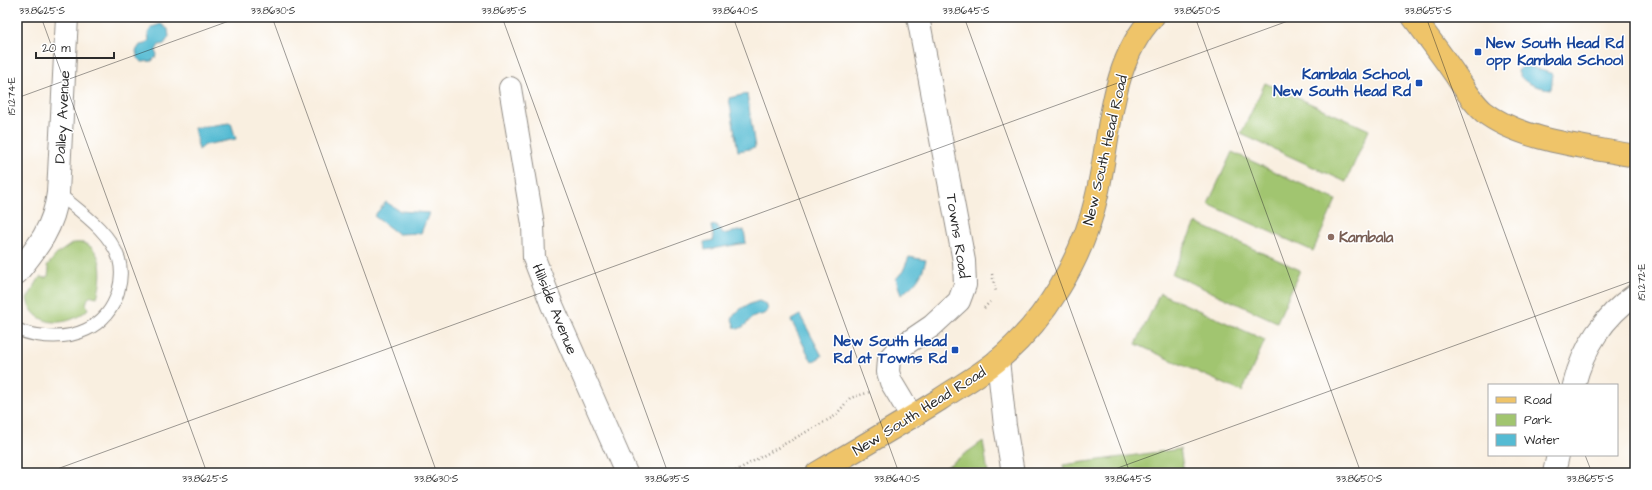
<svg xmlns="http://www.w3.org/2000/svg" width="1652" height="490" font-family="'Architects Daughter',sans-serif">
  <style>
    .green { fill: #a1c56f; stroke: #66784d }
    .water { fill: #55bbd3; stroke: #40737f }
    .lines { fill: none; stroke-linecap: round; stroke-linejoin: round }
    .service-casing { stroke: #928d86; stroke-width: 14 }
    .minor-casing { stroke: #928d86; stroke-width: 24 }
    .tertiary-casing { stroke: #928d86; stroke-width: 24 }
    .primary-casing { stroke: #928d86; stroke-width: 24 }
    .path { stroke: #928d86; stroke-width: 2.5; stroke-dasharray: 1 3; stroke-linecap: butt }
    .service { stroke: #fff; stroke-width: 12 }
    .minor { stroke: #fff; stroke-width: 22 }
    .tertiary { stroke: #fff; stroke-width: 22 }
    .primary { stroke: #efc469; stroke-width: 22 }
    .ticks { fill: none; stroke: #2b2b2b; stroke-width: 1; stroke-opacity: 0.45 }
    .transit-dot { fill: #1a4fb4; stroke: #fff; stroke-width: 1.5 }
    .education-dot { fill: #8d6e63; stroke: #fff; stroke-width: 1.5 }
    .labels { text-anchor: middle; stroke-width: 3; stroke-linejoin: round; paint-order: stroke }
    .transit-label { font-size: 15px; font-weight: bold; fill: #164399; stroke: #fff; text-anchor: end }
    .street-label { font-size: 15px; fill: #2b2b2b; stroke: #fff }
    .education-label { font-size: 15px; font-weight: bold; fill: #785e54; stroke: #fff; text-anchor: start }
    .neatline { fill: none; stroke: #2b2b2b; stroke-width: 1.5 }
    .ticks-label { font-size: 10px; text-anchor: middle; fill: #2b2b2b }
  </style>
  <rect width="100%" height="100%" fill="#fff"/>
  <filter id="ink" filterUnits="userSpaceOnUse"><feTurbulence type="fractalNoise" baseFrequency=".025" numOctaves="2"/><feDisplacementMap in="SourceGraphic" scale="8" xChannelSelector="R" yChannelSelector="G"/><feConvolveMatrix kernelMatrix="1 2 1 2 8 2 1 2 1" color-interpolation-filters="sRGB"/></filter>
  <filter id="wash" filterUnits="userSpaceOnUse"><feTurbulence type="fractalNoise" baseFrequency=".012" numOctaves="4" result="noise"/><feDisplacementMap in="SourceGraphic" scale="16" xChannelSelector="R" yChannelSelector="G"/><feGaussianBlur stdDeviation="0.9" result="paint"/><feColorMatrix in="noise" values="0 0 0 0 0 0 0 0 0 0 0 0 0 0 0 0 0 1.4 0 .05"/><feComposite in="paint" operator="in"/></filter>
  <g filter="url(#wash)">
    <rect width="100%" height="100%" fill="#f9efe0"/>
    <!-- green -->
    <g class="green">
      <polygon points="1265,83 1369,130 1346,182 1241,134"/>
      <polygon points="1232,152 1336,200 1313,251 1208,204"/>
      <polygon points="1196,223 1300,270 1277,322 1172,274"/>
      <path d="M73 243C77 243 82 242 86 244 105 252 102 282 97 297L92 296 88 298 86 304 88 309C70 327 34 329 27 299L40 277 45 278 48 276 49 270 47 266 57 254Z"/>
      <polygon points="1160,293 1265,340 1242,392 1136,344"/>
      <polygon points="983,441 988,473 938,473"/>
      <polygon points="1180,449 1184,473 1064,473 1063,465"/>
    </g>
    <!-- water -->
    <g class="water">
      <polygon points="161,24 168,29 169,37 164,44 159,45 156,50 157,56 152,61 142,62 138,59 136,51 140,45 146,44 149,40 148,33 152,27"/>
      <path d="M1525 66H1528L1553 74 1551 89C1540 88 1522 84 1518 72L1519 69Z"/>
      <polygon points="747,94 755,148 738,151 729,98"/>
      <polygon points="229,123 231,123 236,139 205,145 199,150 194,128"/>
      <polygon points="386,202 400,211 429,213 421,233 398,234 374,216"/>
      <polygon points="717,225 718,229 721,229 722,234 744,230 746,243 705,250 704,242 714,240 711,226"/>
      <path d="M909 257 926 260C921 278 916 283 901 295L896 279 903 271Z"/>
      <path d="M759 301 766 304 768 309C765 316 760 314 754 317 747 320 748 326 738 329L735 328 732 319C736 309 749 304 759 301Z"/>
      <polygon points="800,315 822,356 812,362 791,320"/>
    </g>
  </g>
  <g filter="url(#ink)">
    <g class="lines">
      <defs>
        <path id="service" d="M17 329C23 332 31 334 37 335 72 341 107 329 118 292 121 282 122 270 119 259 110 231 79 211 58 193"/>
        <g id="minor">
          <polyline points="510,88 533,224 534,258 552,305 626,473"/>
          <path d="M17 273C38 247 54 227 58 193L67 17"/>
          <polyline points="998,360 1005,426 1013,473"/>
          <path d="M1574 385C1583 348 1604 316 1635 295"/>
          <polyline points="1554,473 1558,455"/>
        </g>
        <polyline id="tertiary" points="912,417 891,382 888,372 889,359 898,349 932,326 959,301 965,285 964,261 918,17"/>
        <g id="primary">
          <path d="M1413 17C1427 36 1441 54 1454 73 1463 86 1472 102 1484 112 1521 141 1589 147 1635 156"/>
          <path d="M817 473C858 449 899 425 939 400 958 387 979 376 997 361 1045 321 1082 260 1096 199 1111 139 1108 65 1153 17"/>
        </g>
      </defs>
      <!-- service casing -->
      <use href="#service" class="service-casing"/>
      <!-- minor casing -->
      <use href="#minor" class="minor-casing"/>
      <!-- tertiary casing -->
      <use href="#tertiary" class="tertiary-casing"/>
      <!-- primary casing -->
      <use href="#primary" class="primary-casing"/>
      <!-- path -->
      <g class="path">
        <polyline points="992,274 996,292"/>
        <polyline points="984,308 990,302"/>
        <polyline points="732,473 835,416 850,398 870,392"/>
      </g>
      <!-- service -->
      <use href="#service" class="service"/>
      <!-- minor -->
      <use href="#minor" class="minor"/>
      <!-- tertiary -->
      <use href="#tertiary" class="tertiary"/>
      <!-- primary -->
      <use href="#primary" class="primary"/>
    </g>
  </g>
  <!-- ticks -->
  <path class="ticks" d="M41 17 207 473M272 17 437 473M502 17 668 473M733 17 899 473M964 17 1130 473M1195 17 1361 473M1426 17 1560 385M17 98 240 17M1585 455 1592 473M46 473 1299 17M1104 473 1635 280"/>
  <!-- markers -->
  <g class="transit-dot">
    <rect x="1474" y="48" width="8" height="8" rx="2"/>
    <rect x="1415" y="79" width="8" height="8" rx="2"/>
    <rect x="951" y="346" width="8" height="8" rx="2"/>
  </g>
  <circle class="education-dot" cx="1331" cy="237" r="4"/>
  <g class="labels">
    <!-- transit labels -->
    <g class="transit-label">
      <text x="1486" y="48" text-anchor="start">New South Head Rd<tspan x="1486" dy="17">opp Kambala School</tspan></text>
      <text x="1411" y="79">Kambala School,<tspan x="1411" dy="17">New South Head Rd</tspan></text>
      <text x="947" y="346">New South Head<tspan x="947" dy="17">Rd at Towns Rd</tspan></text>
    </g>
    <!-- street labels -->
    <g class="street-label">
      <text transform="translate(62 117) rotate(-87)" y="5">Dalley Avenue</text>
      <text transform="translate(1105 150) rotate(-77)" y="5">New South Head Road</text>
      <text transform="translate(958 236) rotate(81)" y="5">Towns Road</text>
      <text transform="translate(555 309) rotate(68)" y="5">Hillside Avenue</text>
      <text transform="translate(919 411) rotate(-32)" y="5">New South Head Road</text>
    </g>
    <!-- education labels -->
    <g class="education-label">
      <text x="1339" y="242">Kambala</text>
    </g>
  </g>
  <!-- margin -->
  <rect width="1652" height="490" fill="none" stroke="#fff" stroke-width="44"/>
  <!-- legend -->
  <rect x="1488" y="384" width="130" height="72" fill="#ffffff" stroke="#aaaaaa"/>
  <rect x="1496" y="397" width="20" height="6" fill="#efc469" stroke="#aaaaaa"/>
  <text x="1524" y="404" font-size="12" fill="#2b2b2b">Road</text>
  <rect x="1496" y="414" width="20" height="12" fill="#a1c56f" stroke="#aaaaaa"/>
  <text x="1524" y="424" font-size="12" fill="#2b2b2b">Park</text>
  <rect x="1496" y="434" width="20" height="12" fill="#55bbd3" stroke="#aaaaaa"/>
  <text x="1524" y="444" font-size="12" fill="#2b2b2b">Water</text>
  <!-- scale -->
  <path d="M36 52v6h78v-6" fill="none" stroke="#2b2b2b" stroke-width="2"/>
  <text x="42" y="52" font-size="12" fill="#2b2b2b" stroke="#ffffff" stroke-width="3" paint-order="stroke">20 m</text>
  <rect x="22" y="22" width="1608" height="446" class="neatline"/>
  <g class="ticks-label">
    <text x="42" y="14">33.8625°S</text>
    <text x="273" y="14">33.8630°S</text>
    <text x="504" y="14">33.8635°S</text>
    <text x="735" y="14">33.8640°S</text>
    <text x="966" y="14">33.8645°S</text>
    <text x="1197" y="14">33.8650°S</text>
    <text x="1428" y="14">33.8655°S</text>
    <text transform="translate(11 96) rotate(-90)" y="4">151.274°E</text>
    <text transform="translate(1641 282) rotate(-90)" y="4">151.272°E</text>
    <text x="205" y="482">33.8625°S</text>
    <text x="436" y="482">33.8630°S</text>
    <text x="667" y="482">33.8635°S</text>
    <text x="897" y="482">33.8640°S</text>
    <text x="1128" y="482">33.8645°S</text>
    <text x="1359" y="482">33.8650°S</text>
    <text x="1590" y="482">33.8655°S</text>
  </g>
</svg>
